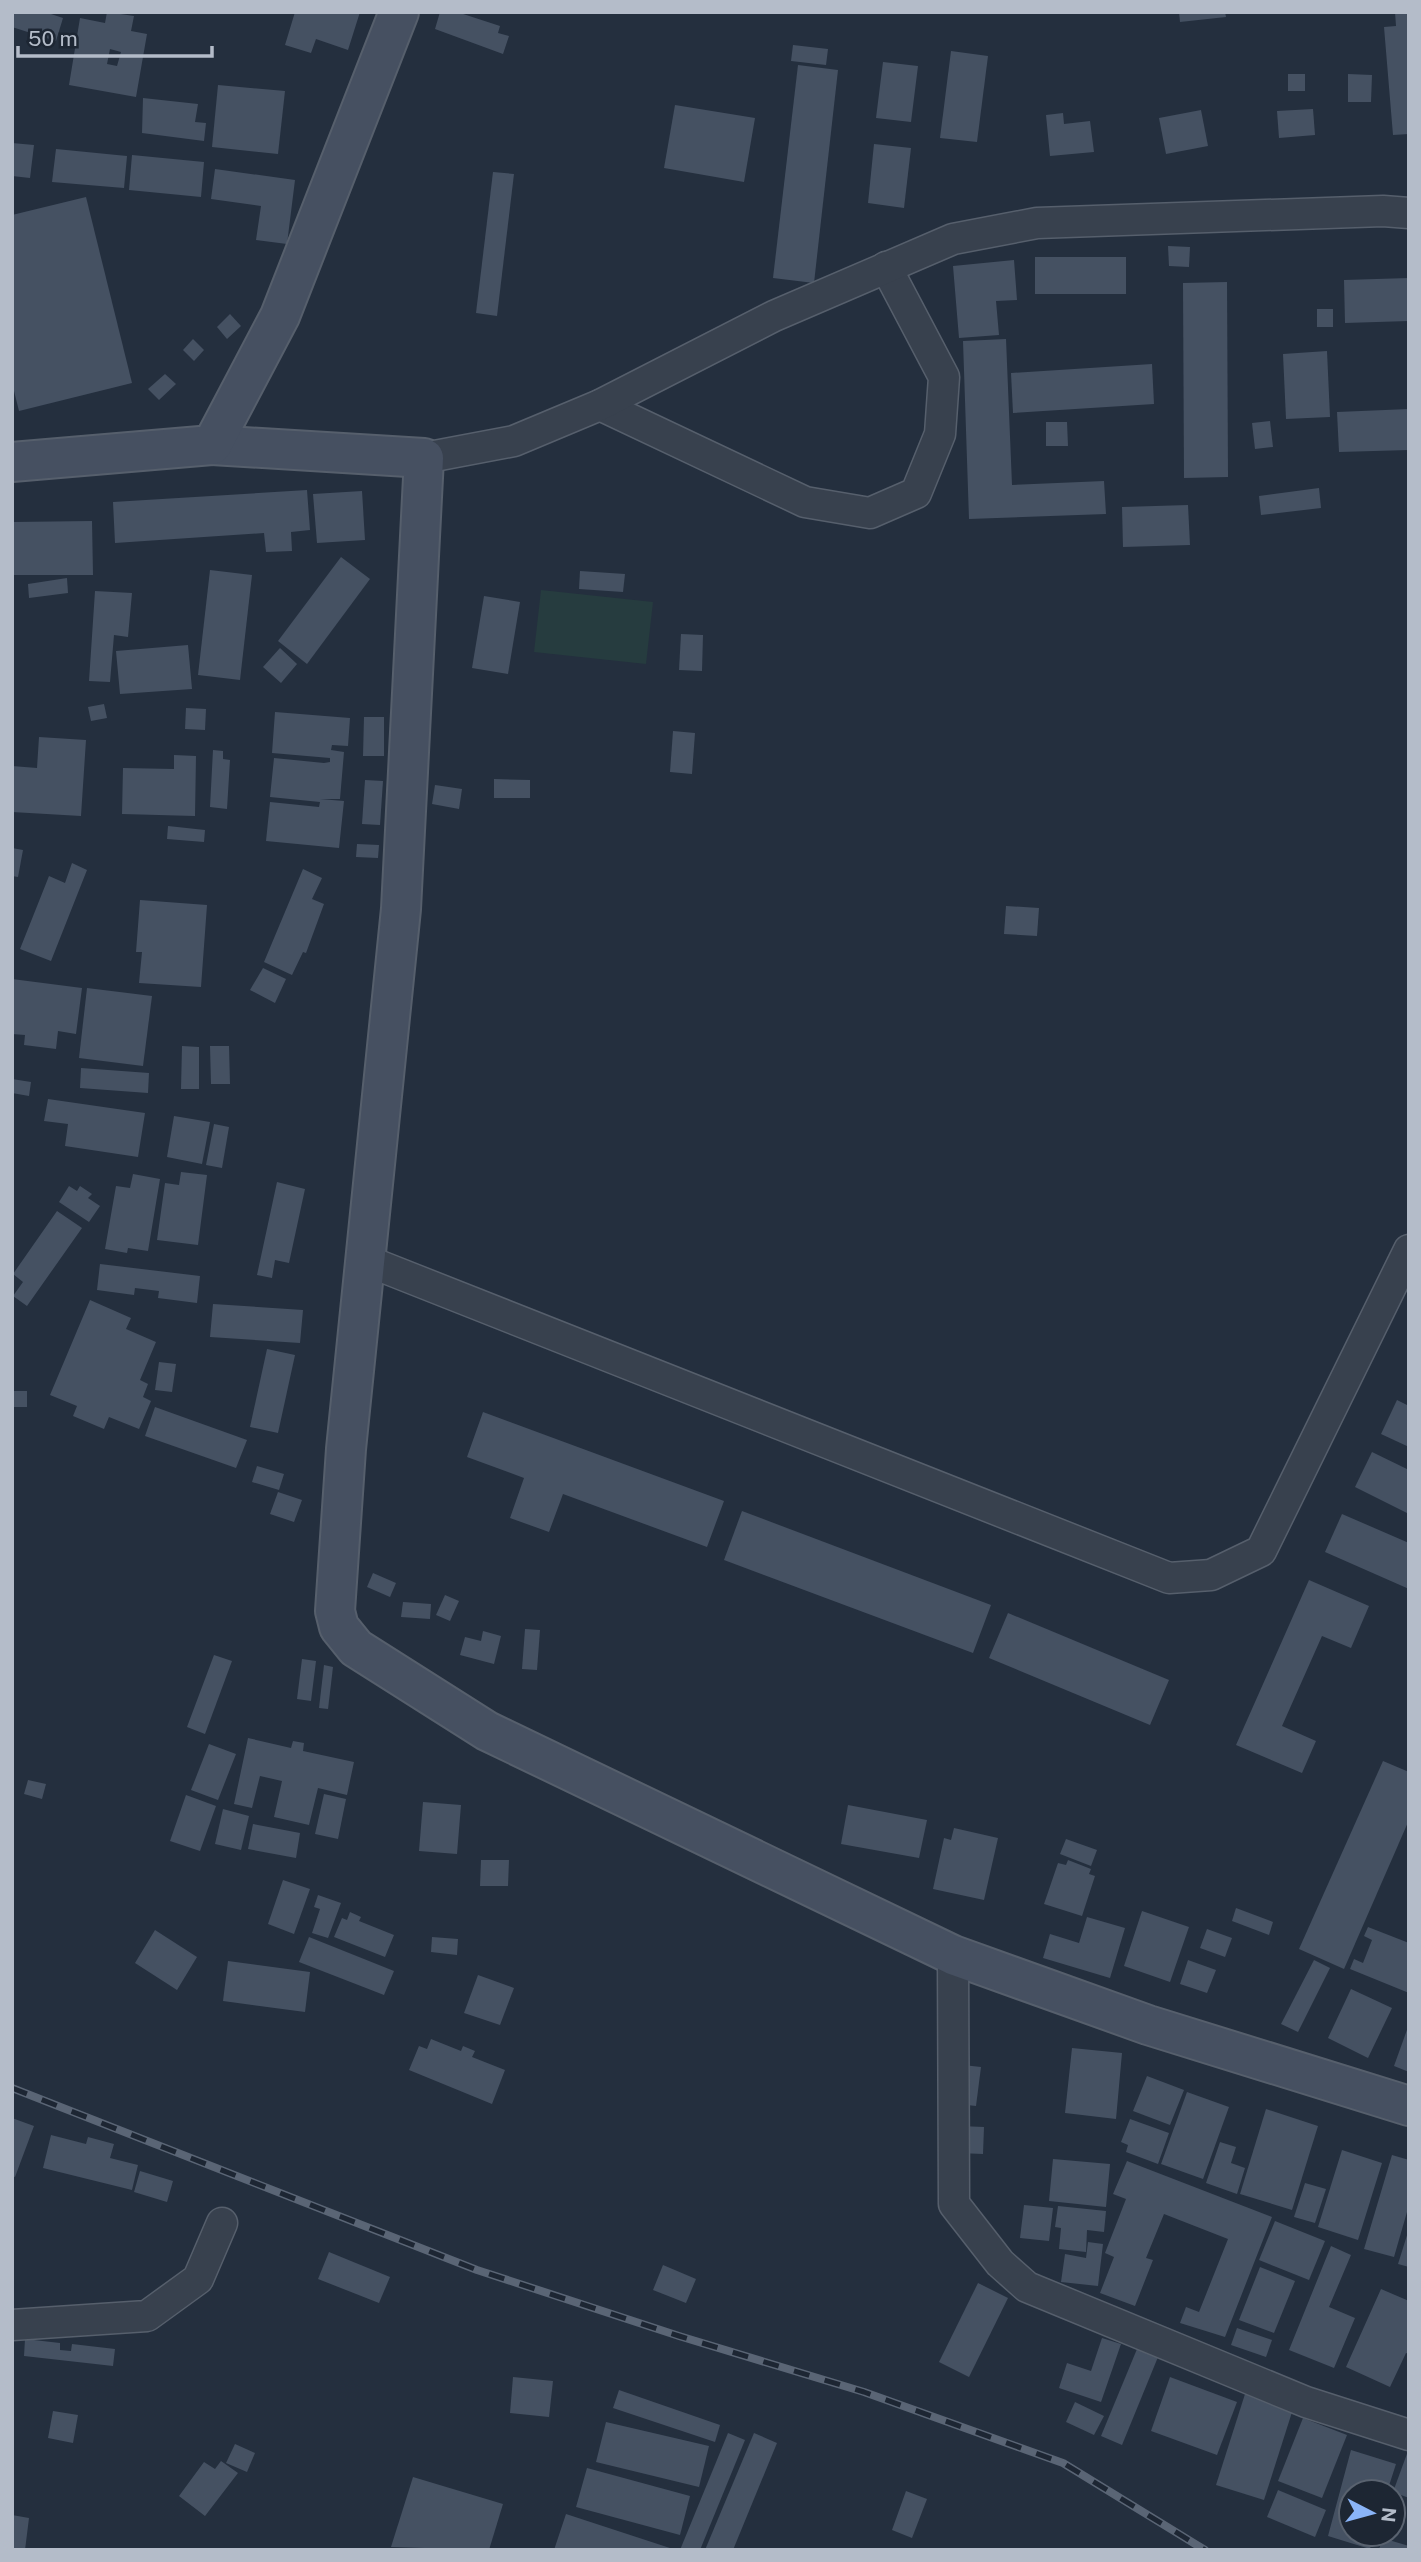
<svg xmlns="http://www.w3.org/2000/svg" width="1421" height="2562" font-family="'Public Sans',sans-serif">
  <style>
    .green { fill: #263c3f }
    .building { fill: #455162; fill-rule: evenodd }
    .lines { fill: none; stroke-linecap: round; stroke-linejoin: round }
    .street-casing { stroke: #565f6c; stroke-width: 33 }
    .secondary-casing { stroke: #565f6c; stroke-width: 42 }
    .street { stroke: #38414e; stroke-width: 30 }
    .secondary { stroke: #465061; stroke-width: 38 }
    .rail-casing { stroke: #5a6575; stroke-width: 8 }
    .rail { stroke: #1d2633; stroke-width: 5; stroke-dasharray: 16; stroke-linecap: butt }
  </style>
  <rect width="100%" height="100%" fill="#242f3e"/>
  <!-- green -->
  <polygon class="green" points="541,590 653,602 646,664 534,652"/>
  <!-- building -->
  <g class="building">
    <polygon points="12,12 45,12 63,18 56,41 12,27"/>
    <path d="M107 12 134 16 131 31 147 34 136 97 69 85 80 18 105 23ZM110 49 121 52 117 66 107 64Z"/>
    <polygon points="295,12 360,12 348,50 316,39 311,53 285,45"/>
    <polygon points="440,12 457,12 500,26 498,33 509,36 503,54 435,29"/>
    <polygon points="1179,12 1225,12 1226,17 1180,22"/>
    <polygon points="1395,12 1409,12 1409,134 1393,135 1384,27 1396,26"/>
    <polygon points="793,45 828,49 826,65 791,61"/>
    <polygon points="951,51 988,56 977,142 940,138"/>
    <polygon points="883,62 918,66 911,122 876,118"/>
    <polygon points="798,65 838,70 814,283 773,278"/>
    <rect x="1288" y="74" width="17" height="17"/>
    <polygon points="1348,74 1372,75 1371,102 1348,102"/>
    <polygon points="218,85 285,91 278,154 212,147"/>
    <polygon points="143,98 198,104 195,122 206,123 204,141 142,133"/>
    <polygon points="675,105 755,118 744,182 664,168"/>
    <polygon points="1313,109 1315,135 1279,138 1277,111"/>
    <polygon points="1201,110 1208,146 1166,154 1159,118"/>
    <polygon points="1063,113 1064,124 1090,121 1094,152 1050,156 1046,115"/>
    <polygon points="12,143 34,145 30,178 12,176"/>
    <polygon points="874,144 911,148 904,208 868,203"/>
    <polygon points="56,149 127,156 124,188 52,182"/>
    <polygon points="132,155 204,162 201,197 129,190"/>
    <polygon points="215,169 295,180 287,244 256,240 261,206 211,199"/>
    <polygon points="493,172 514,174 497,316 476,313"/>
    <polygon points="86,197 132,383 19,411 12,383 12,215"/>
    <polygon points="1168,246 1190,247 1189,267 1169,266"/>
    <rect x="1035" y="257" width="91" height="37"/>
    <polygon points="1014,260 1017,300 996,301 999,335 959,338 953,266"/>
    <polygon points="1409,278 1409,321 1345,323 1344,280"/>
    <polygon points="1227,282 1228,477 1184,478 1183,283"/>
    <rect x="1317" y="309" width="16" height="18"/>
    <polygon points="230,314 241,326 227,339 217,327"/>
    <polygon points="193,339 204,350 194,361 183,350"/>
    <polygon points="1006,339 1012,485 1104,481 1106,514 969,519 963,341"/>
    <polygon points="1327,351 1330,417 1286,419 1283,354"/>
    <polygon points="1152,364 1154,404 1013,413 1011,373"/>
    <polygon points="165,374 176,384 159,400 148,389"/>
    <polygon points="1409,409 1409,450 1339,452 1337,412"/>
    <polygon points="1270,421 1273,447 1255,449 1252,423"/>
    <polygon points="1046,422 1067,422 1068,446 1046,446"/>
    <polygon points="1319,488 1321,508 1261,515 1259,496"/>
    <polygon points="307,490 310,530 291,532 292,551 266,552 264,533 115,543 113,502"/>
    <polygon points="362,491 365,540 317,543 313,494"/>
    <polygon points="1188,505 1190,545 1123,547 1122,507"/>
    <polygon points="92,521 93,575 13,575 13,522"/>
    <polygon points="341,557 370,579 307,664 278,641"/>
    <polygon points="210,570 252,575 240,680 198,675"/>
    <polygon points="580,571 625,574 623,592 579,589"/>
    <polygon points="67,578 68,593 29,598 28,584"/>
    <polygon points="95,591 132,593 128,637 114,635 110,682 89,681"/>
    <polygon points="484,596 520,602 508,674 472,668"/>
    <polygon points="681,634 703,635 702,671 679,670"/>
    <polygon points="188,645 192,689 120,694 116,651"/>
    <polygon points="280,648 297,664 281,683 263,667"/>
    <polygon points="104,704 107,718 91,721 88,707"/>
    <polygon points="186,708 206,709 205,730 185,729"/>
    <polygon points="275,712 350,718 348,746 332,745 331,750 344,752 340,799 320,799 344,801 339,848 266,841 270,802 319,807 320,802 270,797 274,758 324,763 330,762 330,758 272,753"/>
    <polygon points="364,717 384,717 384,756 363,756"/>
    <polygon points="673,731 695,733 692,774 670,772"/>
    <polygon points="39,737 86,740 81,816 12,812 12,766 37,768"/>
    <polygon points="213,750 223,751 223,759 230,760 227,809 210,807"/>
    <polygon points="174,755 196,756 195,816 122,814 123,768 174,769"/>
    <polygon points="494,779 530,780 530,798 494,798"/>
    <polygon points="365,780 383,781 380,825 362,824"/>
    <polygon points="435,785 462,789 459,809 432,804"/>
    <polygon points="168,826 205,830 204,842 167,839"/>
    <polygon points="357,844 379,845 378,858 356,857"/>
    <polygon points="12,848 23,850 18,877 12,876"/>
    <polygon points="72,863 87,870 51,961 20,949 49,876 65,883"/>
    <polygon points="303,869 322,878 312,899 324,904 306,953 303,952 292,975 264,962"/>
    <polygon points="140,900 207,905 201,987 139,983 142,952 136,952"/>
    <polygon points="1006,906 1039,908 1037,936 1004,934"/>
    <polygon points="263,968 286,979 275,1003 250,990"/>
    <polygon points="12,979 82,988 76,1034 58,1031 56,1049 24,1045 25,1035 12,1034"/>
    <polygon points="87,988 152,996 143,1066 79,1058"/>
    <polygon points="182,1046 199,1047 199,1089 181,1089"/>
    <polygon points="210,1046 229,1046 230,1084 211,1084"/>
    <polygon points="81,1068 149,1073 148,1093 80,1088"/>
    <polygon points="12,1079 31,1082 29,1096 12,1093"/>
    <polygon points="48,1099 145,1113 138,1157 65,1146 68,1124 44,1121"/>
    <polygon points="174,1116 210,1122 202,1164 167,1157"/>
    <polygon points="214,1124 229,1127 222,1168 206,1165"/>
    <polygon points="181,1172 207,1175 198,1245 157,1240 165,1183 179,1185"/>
    <polygon points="133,1174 160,1179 148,1251 128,1248 127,1253 105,1249 116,1186 130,1188"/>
    <polygon points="277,1182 305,1189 289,1263 275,1260 272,1278 257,1275"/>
    <polygon points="69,1186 77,1191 80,1186 92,1194 88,1198 100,1206 89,1222 59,1202"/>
    <polygon points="57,1211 82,1228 27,1306 13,1296 23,1282 13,1274"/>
    <polygon points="100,1264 200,1276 197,1303 158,1298 159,1291 135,1288 134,1295 97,1290"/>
    <polygon points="90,1300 131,1318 126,1329 156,1342 140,1380 148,1384 143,1397 151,1401 139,1429 109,1417 104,1429 73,1416 77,1406 50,1395"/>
    <polygon points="213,1304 303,1310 300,1343 210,1337"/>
    <polygon points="267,1349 295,1355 278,1433 250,1427"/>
    <polygon points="159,1362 176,1364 172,1392 155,1390"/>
    <rect x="12" y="1391" width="15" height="16"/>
    <polygon points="1397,1400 1409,1406 1409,1447 1381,1434"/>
    <polygon points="155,1407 247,1440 236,1468 145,1436"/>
    <polygon points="483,1412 724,1501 707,1547 563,1494 549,1532 510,1518 524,1478 467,1457"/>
    <polygon points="1372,1452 1409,1470 1409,1514 1355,1487"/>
    <polygon points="257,1466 284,1474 279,1490 252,1482"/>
    <polygon points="278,1492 302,1500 294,1522 270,1514"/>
    <polygon points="742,1511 991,1605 973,1653 724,1560"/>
    <polygon points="1342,1514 1409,1543 1409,1589 1325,1552"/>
    <polygon points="373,1573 396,1583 390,1597 367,1587"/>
    <polygon points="1309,1580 1369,1606 1351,1648 1322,1636 1282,1726 1316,1741 1302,1773 1236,1745"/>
    <polygon points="445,1595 459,1601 450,1621 436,1615"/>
    <polygon points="403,1602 431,1604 430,1619 401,1617"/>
    <polygon points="1008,1613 1169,1680 1150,1725 989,1658"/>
    <polygon points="525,1629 540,1630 537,1670 522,1669"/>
    <polygon points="483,1631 501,1636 494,1664 460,1655 465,1637 481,1641"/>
    <polygon points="214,1655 232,1661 205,1734 187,1727"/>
    <polygon points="302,1659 316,1661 311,1701 297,1699"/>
    <polygon points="324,1665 333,1667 328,1709 319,1708"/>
    <polygon points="248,1738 291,1748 293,1741 304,1743 303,1751 354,1762 347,1795 318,1788 309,1825 274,1817 282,1781 260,1776 252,1808 234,1804"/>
    <polygon points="209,1744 236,1754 218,1800 191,1790"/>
    <polygon points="1383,1761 1409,1772 1409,1820 1344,1969 1299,1949"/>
    <polygon points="28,1780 46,1784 42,1799 24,1794"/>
    <polygon points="324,1794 346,1799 338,1839 315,1834"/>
    <polygon points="186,1795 216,1806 200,1851 170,1841"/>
    <polygon points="423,1802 461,1805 457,1854 419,1851"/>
    <polygon points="848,1805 927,1820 919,1858 841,1844"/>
    <polygon points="223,1809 249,1816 241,1850 215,1844"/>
    <polygon points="253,1824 300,1833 296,1858 248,1849"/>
    <polygon points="954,1828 998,1838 984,1900 933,1889 944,1838 951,1840"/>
    <polygon points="1066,1839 1097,1850 1091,1866 1060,1854"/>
    <polygon points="481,1860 509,1860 508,1886 480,1886"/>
    <polygon points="1068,1860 1091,1869 1089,1874 1095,1876 1082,1916 1044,1904 1058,1863 1066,1865"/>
    <polygon points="283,1880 310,1889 294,1934 268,1924"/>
    <polygon points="318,1895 341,1903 328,1938 312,1933 320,1909 314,1907"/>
    <polygon points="1236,1908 1273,1922 1269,1935 1232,1921"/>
    <polygon points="1142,1911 1189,1927 1170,1982 1124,1966"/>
    <polygon points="350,1912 361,1917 359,1921 394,1935 385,1957 334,1937 342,1918 347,1920"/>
    <polygon points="1087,1917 1125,1928 1110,1978 1043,1958 1050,1934 1079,1943"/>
    <polygon points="1368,1927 1409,1943 1409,1993 1350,1969 1354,1959 1363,1963 1372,1940 1364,1936"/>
    <polygon points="1207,1929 1232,1938 1225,1957 1200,1948"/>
    <polygon points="155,1930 197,1957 177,1990 135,1963"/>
    <polygon points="309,1937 394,1971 384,1995 299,1962"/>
    <polygon points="432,1937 458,1939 457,1955 431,1952"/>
    <polygon points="1188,1960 1216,1970 1207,1993 1180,1984"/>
    <polygon points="1314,1960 1330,1968 1298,2032 1281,2024"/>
    <polygon points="228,1961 310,1972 305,2012 223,2001"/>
    <polygon points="478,1975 514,1988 500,2025 464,2013"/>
    <polygon points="1351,1989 1392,2008 1368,2058 1328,2038"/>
    <polygon points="1408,2027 1409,2027 1409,2072 1394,2066"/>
    <polygon points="431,2039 461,2051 463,2046 475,2051 472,2057 505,2070 492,2104 409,2070 419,2046 427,2049"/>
    <polygon points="1072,2048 1122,2053 1116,2119 1065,2113"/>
    <polygon points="963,2065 981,2067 976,2106 958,2104"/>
    <polygon points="1147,2076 1184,2090 1170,2125 1133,2111"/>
    <polygon points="1187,2092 1229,2107 1203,2179 1161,2164"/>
    <polygon points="1266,2109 1318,2126 1292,2210 1240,2194"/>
    <polygon points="12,2118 34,2126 15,2177 12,2176"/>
    <polygon points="1130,2119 1169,2133 1158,2164 1126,2152 1128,2145 1121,2142"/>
    <polygon points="960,2126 984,2127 983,2154 959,2153"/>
    <polygon points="51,2135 86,2144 88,2137 114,2144 110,2158 138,2165 132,2190 43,2168"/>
    <polygon points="1220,2142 1236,2147 1231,2163 1245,2168 1237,2194 1206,2183"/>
    <polygon points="1342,2150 1382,2163 1358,2240 1318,2227"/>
    <polygon points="1392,2155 1409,2160 1409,2205 1394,2257 1364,2249"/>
    <polygon points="1053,2159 1110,2164 1106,2207 1049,2201"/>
    <polygon points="1127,2161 1272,2217 1225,2337 1180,2323 1186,2307 1199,2312 1228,2239 1164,2214 1146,2258 1153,2260 1135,2306 1100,2293 1114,2257 1105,2253 1126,2199 1113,2194"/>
    <polygon points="140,2171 173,2181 167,2202 134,2192"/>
    <polygon points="1305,2183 1326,2189 1315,2223 1294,2217"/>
    <polygon points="1024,2205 1053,2208 1049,2241 1020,2238"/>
    <polygon points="1058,2206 1106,2211 1104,2232 1087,2230 1086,2252 1059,2249 1061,2228 1055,2227"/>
    <polygon points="1275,2221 1325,2241 1309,2280 1259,2260"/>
    <polygon points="1408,2232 1409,2232 1409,2267 1398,2264"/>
    <polygon points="1088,2242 1103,2244 1098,2286 1061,2282 1065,2254 1086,2258"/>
    <polygon points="1331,2246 1351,2255 1329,2307 1355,2318 1334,2368 1289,2350"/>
    <polygon points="329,2252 390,2277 379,2303 318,2279"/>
    <polygon points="663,2265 696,2279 686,2303 653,2290"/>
    <polygon points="1260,2267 1295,2281 1274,2333 1239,2320"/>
    <polygon points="978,2283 1008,2298 969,2377 939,2362"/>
    <polygon points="1381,2289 1409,2301 1409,2354 1406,2353 1390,2387 1346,2367"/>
    <polygon points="1237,2328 1272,2340 1266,2357 1231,2345"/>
    <polygon points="1102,2338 1121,2344 1101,2402 1059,2388 1067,2363 1091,2371"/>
    <polygon points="25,2339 60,2343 60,2350 71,2351 72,2344 115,2349 113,2366 24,2356"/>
    <polygon points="1137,2349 1158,2357 1122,2445 1101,2436"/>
    <polygon points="513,2377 553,2381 549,2417 510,2413"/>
    <polygon points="1170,2377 1237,2402 1217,2455 1151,2431"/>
    <polygon points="619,2390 720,2425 715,2442 613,2408"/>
    <polygon points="1245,2394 1293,2409 1264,2500 1216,2485"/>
    <polygon points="1075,2402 1104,2416 1094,2435 1066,2422"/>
    <polygon points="53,2411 78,2415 73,2443 48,2438"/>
    <polygon points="1303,2418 1347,2435 1322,2498 1278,2481"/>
    <polygon points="606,2422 709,2446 699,2487 596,2462"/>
    <polygon points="728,2433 745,2440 700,2550 680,2550"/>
    <polygon points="754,2433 777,2443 733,2550 705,2550"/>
    <polygon points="235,2444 255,2453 247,2472 226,2463"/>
    <polygon points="1351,2450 1396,2464 1387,2492 1351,2492 1351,2534 1374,2534 1370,2549 1328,2536"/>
    <polygon points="1408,2451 1409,2451 1409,2498 1393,2492"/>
    <polygon points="221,2461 238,2473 205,2516 179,2496 204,2462 215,2469"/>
    <polygon points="587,2468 690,2496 680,2535 576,2507"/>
    <polygon points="413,2477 503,2504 489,2550 391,2547"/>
    <polygon points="1278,2490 1326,2510 1315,2537 1267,2517"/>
    <polygon points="906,2491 927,2499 912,2538 892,2530"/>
    <polygon points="566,2514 673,2549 673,2550 554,2550"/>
    <polygon points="12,2515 29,2518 25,2550 12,2550"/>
    <polygon points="1382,2538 1409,2546 1409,2550 1379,2550"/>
  </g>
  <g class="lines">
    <defs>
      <g id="street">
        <polyline points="600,405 805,502 870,513 916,493 940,434 944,377 886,267"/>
        <polyline points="424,458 514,441 600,405 774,316 953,239 1037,223 1383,211 1409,213"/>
        <polyline points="365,1260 1169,1578 1211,1575 1261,1551 1409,1250"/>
        <polyline points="953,1955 954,2204 1000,2263 1027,2287 1306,2402 1409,2435"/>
        <polyline points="12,2325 147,2316 198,2279 222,2223"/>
      </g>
      <g id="secondary">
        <polyline points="212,445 424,458 401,909 346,1449 335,1611 339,1627 356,1648 487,1731 953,1955 1148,2025 1409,2106"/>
        <polyline points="12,462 212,445 280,316 399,12"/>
      </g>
    </defs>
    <!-- street casing -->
    <use href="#street" class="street-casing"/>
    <!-- secondary casing -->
    <use href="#secondary" class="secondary-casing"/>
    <!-- street -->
    <use href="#street" class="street"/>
    <!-- secondary -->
    <use href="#secondary" class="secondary"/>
    <defs>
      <polyline id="rail" points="12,2088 477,2270 679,2336 864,2392 1063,2463 1205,2550"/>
    </defs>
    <!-- rail casing -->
    <use href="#rail" class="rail-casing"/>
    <!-- rail -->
    <use href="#rail" class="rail"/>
  </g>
  <!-- border -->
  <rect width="1421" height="2562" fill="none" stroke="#b4bcc9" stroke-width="28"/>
  <!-- north arrow -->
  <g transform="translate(1372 2513) rotate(96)"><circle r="33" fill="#1d2633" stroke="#59626f" stroke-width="2"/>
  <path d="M0-5L12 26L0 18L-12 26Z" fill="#8ab4f8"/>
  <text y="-10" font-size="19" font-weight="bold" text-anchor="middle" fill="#b4bcc9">N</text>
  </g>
  <!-- scale -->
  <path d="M18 46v10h194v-10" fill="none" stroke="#b4bcc9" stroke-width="3.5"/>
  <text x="28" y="46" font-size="21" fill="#b4bcc9" stroke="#1d2633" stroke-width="5" paint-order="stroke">50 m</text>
</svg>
